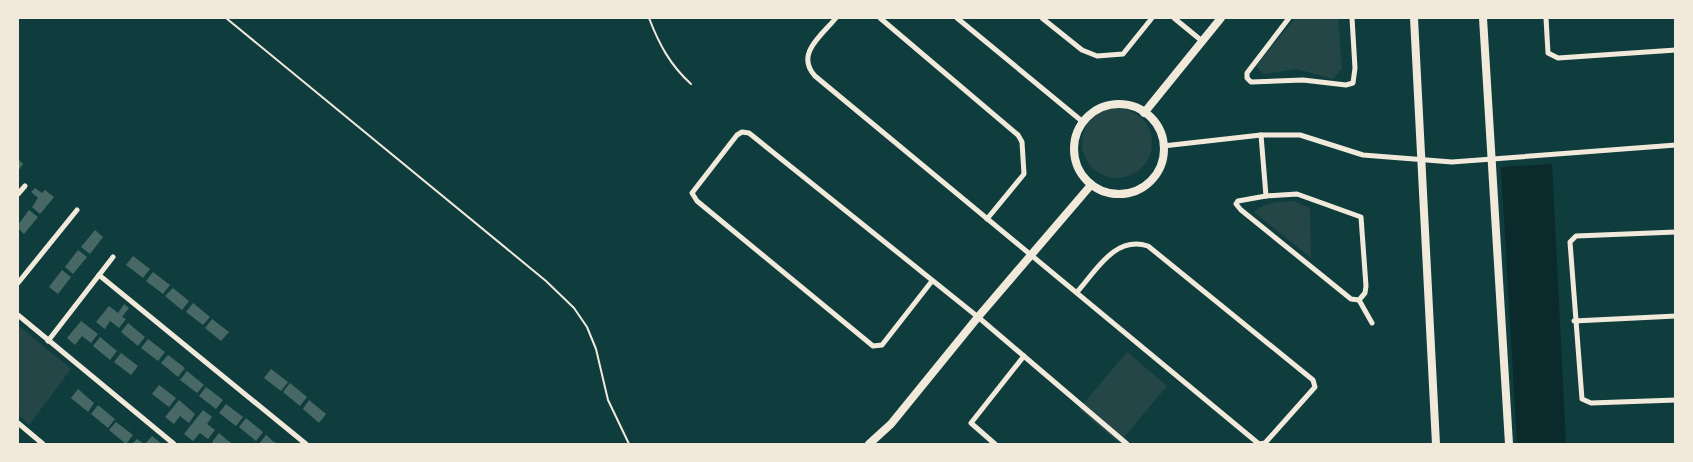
<svg xmlns="http://www.w3.org/2000/svg" width="1693" height="462" font-family="Lato,sans-serif">
  <style>
    .green { fill: #244646 }
    .water { fill: #0a2a2b }
    .building { fill: #486865 }
    .lines { fill: none; stroke-linecap: round; stroke-linejoin: round }
    .path { stroke: #f1e9da; stroke-width: 2 }
    .minor { stroke: #f1e9da; stroke-width: 5 }
    .tertiary { stroke: #f1e9da; stroke-width: 8 }
  </style>
  <rect width="100%" height="100%" fill="#0f3d3e"/>
  <!-- green -->
  <g class="green">
    <polygon points="1295,18 1338,18 1342,68 1333,79 1297,69 1263,74 1256,66"/>
    <circle cx="1117" cy="143" r="35"/>
    <path d="M1293 201 1310 208 1311 258 1254 212C1266 202 1278 202 1293 201Z"/>
    <polygon points="18,325 71,369 29,425 18,414"/>
    <polygon points="1127,352 1167,386 1119,443 1079,409"/>
  </g>
  <!-- water -->
  <polygon class="water" points="1552,164 1566,444 1517,444 1501,167"/>
  <!-- building -->
  <g class="building">
    <polygon points="18,159 23,164 18,171"/>
    <polygon points="35,188 42,193 45,190 54,197 40,214 32,207 38,198 31,192"/>
    <polygon points="29,210 38,217 24,234 18,228 18,225"/>
    <polygon points="95,230 103,237 90,254 81,247"/>
    <polygon points="78,250 87,257 73,274 65,267"/>
    <polygon points="133,256 150,269 143,278 126,265"/>
    <polygon points="62,270 71,277 58,294 49,287"/>
    <polygon points="153,272 170,285 163,294 146,281"/>
    <polygon points="173,288 189,301 182,310 165,296"/>
    <polygon points="193,303 210,317 203,325 186,312"/>
    <polygon points="124,304 129,308 122,317 126,319 119,328 110,321 105,329 96,322 109,306 118,313"/>
    <polygon points="212,319 229,332 221,341 205,328"/>
    <polygon points="81,321 98,334 91,343 82,336 75,345 67,338"/>
    <polygon points="128,323 145,337 138,346 121,332"/>
    <polygon points="100,337 117,351 110,360 93,346"/>
    <polygon points="148,339 165,352 158,361 141,348"/>
    <polygon points="121,353 138,366 131,375 114,362"/>
    <polygon points="168,355 185,368 178,377 161,363"/>
    <polygon points="271,369 288,382 281,391 264,378"/>
    <polygon points="187,371 204,385 197,393 180,380"/>
    <polygon points="290,383 307,397 300,406 283,392"/>
    <polygon points="159,385 176,398 169,407 152,394"/>
    <polygon points="206,387 223,400 216,409 199,396"/>
    <polygon points="78,389 94,403 88,412 71,398"/>
    <polygon points="179,400 195,414 189,423 180,416 174,424 165,417"/>
    <polygon points="309,400 326,414 319,423 303,409"/>
    <polygon points="226,404 243,417 236,426 219,413"/>
    <polygon points="98,405 115,419 108,428 91,414"/>
    <polygon points="203,410 212,417 207,424 215,430 208,439 200,433 193,441 184,434"/>
    <polygon points="246,418 263,432 256,441 239,427"/>
    <polygon points="116,422 133,435 126,444 109,430"/>
    <polygon points="219,433 227,440 233,444 215,444 212,442"/>
    <polygon points="266,435 274,442 278,444 259,444"/>
    <polygon points="152,436 162,444 145,444"/>
    <polygon points="137,439 144,444 132,444"/>
  </g>
  <g class="lines">
    <!-- path -->
    <g class="path">
      <polyline points="226,18 546,281 574,308 587,327 596,349 608,400 629,444"/>
      <path d="M649 18C659 44 670 65 691 84"/>
    </g>
    <!-- minor -->
    <g class="minor">
      <path d="M836 18C821 36 795 54 815 76L1259 444 1265 443 1315 387 1313 380 1148 246C1115 235 1096 271 1077 292"/>
      <polyline points="880,18 1018,135 1022,142 1024,174 987,219"/>
      <polyline points="957,18 1083,122"/>
      <polyline points="1042,18 1082,50 1097,56 1123,54 1152,18"/>
      <polyline points="1174,18 1202,41"/>
      <polyline points="1289,18 1247,73 1247,78 1251,82 1303,80 1346,85 1353,83 1355,68 1352,18"/>
      <polyline points="1546,18 1548,53 1558,58 1676,50"/>
      <polyline points="1261,135 1266,196"/>
      <polyline points="1163,146 1261,135 1300,135 1363,155 1452,162 1676,145"/>
      <polyline points="18,194 25,186"/>
      <polygon points="1297,194 1361,217 1366,286 1365,293 1359,300 1351,299 1241,210 1236,204 1238,201 1266,196"/>
      <polyline points="1676,232 1576,236 1570,242 1582,399 1591,403 1676,400"/>
      <polyline points="99,275 306,444"/>
      <polyline points="932,281 882,345 873,346 697,201 692,193 737,135 742,132 749,133 978,317 1127,444"/>
      <polyline points="18,283 77,210"/>
      <polyline points="1359,300 1372,323"/>
      <polyline points="18,315 174,444"/>
      <polyline points="1574,321 1676,316"/>
      <polyline points="48,341 113,257"/>
      <polyline points="18,423 43,444"/>
      <polyline points="995,444 971,423 1024,356"/>
    </g>
    <!-- tertiary -->
    <g class="tertiary">
      <polyline points="1414,18 1436,444"/>
      <polyline points="1483,18 1509,444"/>
      <circle cx="1119" cy="149" r="45"/>
      <polyline points="1144,113 1221,18"/>
      <polyline points="869,444 891,424 978,317 1091,185"/>
    </g>
  </g>
  <!-- border -->
  <rect width="1693" height="462" fill="none" stroke="#f1e9da" stroke-width="38"/>
</svg>
